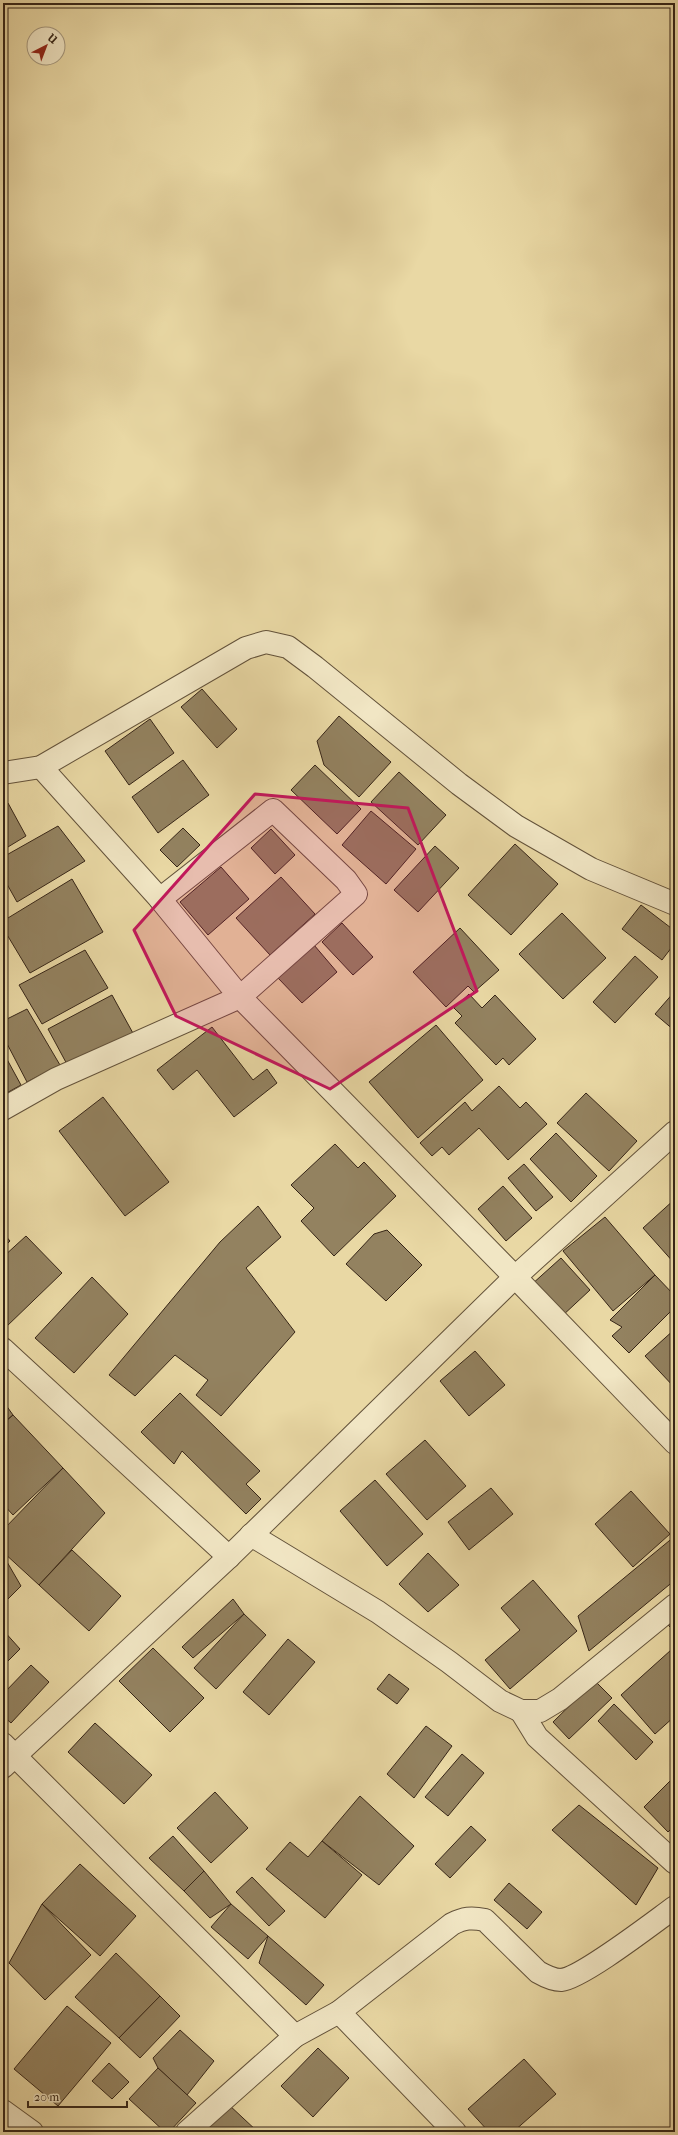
<svg xmlns="http://www.w3.org/2000/svg" width="678" height="2135" font-family="'IM FELL French Canon',serif">
  <style>
    .building { fill: #938260; stroke: #362517 }
    .lines { fill: none; stroke-linecap: round; stroke-linejoin: round }
    .street-casing { stroke: #63523a; stroke-width: 24 }
    .street { stroke: #f1e6c4; stroke-width: 22 }
    .marked { fill: #c2185b; fill-opacity: 0.2; stroke: #c2185b; stroke-width: 3; stroke-linejoin: round }
  </style>
  <rect width="100%" height="100%" fill="#e9d8a4"/>
  <filter id="stains"><feTurbulence type="fractalNoise" baseFrequency=".005" numOctaves="4"/><feColorMatrix values="0 0 0 0 .2 0 0 0 0 .09 0 0 0 0 .02 0 0 0 .5 -.17"/></filter>
  <radialGradient id="worn" r=".72"><stop offset=".6" stop-color="#630" stop-opacity="0"/><stop offset="1" stop-color="#630" stop-opacity=".3"/></radialGradient>
  <!-- building -->
  <g class="building">
    <polygon points="202,689 237,729 217,748 181,707"/>
    <polygon points="339,716 391,762 359,797 324,765 317,741"/>
    <polygon points="150,719 174,753 129,785 105,751"/>
    <polygon points="183,760 209,795 158,833 132,797"/>
    <polygon points="315,765 361,809 337,834 291,790"/>
    <polygon points="399,772 446,815 418,845 371,802"/>
    <polygon points="8,803 26,836 3,850 3,805"/>
    <polygon points="371,811 416,849 386,884 342,845"/>
    <polygon points="58,826 85,861 17,902 3,877 3,857"/>
    <polygon points="183,828 200,845 177,867 160,850"/>
    <polygon points="271,829 295,855 275,874 251,848"/>
    <polygon points="515,844 558,884 511,935 468,895"/>
    <polygon points="435,846 459,868 418,912 394,890"/>
    <polygon points="221,867 249,899 208,935 180,902"/>
    <polygon points="281,877 315,914 270,955 236,918"/>
    <polygon points="72,879 103,932 30,973 3,928 3,921"/>
    <polygon points="641,905 675,931 675,943 662,960 622,929"/>
    <polygon points="562,913 606,958 563,999 519,954"/>
    <polygon points="342,923 373,957 353,975 322,942"/>
    <polygon points="460,928 499,970 474,992 468,986 446,1007 413,972"/>
    <polygon points="314,945 337,972 302,1003 278,978"/>
    <polygon points="85,950 108,988 42,1024 19,985"/>
    <polygon points="635,956 658,977 615,1023 593,1002"/>
    <polygon points="675,991 675,1031 655,1014"/>
    <polygon points="469,994 482,1008 495,995 536,1039 509,1065 503,1058 496,1065 455,1023 462,1016 454,1008"/>
    <polygon points="112,995 134,1035 69,1068 48,1029"/>
    <polygon points="27,1009 60,1065 27,1082 3,1036 3,1021"/>
    <polygon points="436,1025 483,1080 418,1138 369,1082"/>
    <polygon points="212,1027 253,1080 267,1069 277,1083 234,1117 197,1070 173,1090 157,1070"/>
    <polygon points="3,1052 21,1085 3,1095"/>
    <polygon points="499,1086 520,1108 526,1102 547,1124 508,1160 479,1128 449,1155 442,1147 432,1156 420,1143 465,1102 472,1111"/>
    <polygon points="586,1093 637,1141 609,1171 557,1123"/>
    <polygon points="103,1097 169,1182 125,1216 59,1131"/>
    <polygon points="556,1133 597,1176 571,1202 530,1159"/>
    <polygon points="335,1144 358,1168 364,1162 396,1196 334,1256 301,1221 314,1208 291,1185"/>
    <polygon points="524,1164 553,1197 536,1211 508,1178"/>
    <polygon points="503,1186 532,1218 506,1241 478,1209"/>
    <polygon points="675,1199 675,1264 643,1228"/>
    <polygon points="258,1206 281,1237 246,1268 295,1332 221,1416 196,1395 208,1380 175,1355 135,1396 109,1375 220,1242"/>
    <polygon points="605,1217 655,1275 613,1311 563,1251"/>
    <polygon points="387,1230 422,1265 386,1301 346,1264 374,1234"/>
    <polygon points="3,1233 10,1241 3,1248"/>
    <polygon points="26,1236 62,1273 6,1327 3,1324 3,1257"/>
    <polygon points="561,1258 590,1290 561,1317 531,1285"/>
    <polygon points="655,1275 675,1296 675,1307 629,1353 612,1336 622,1327 610,1320"/>
    <polygon points="92,1277 128,1314 74,1373 35,1338"/>
    <polygon points="675,1329 675,1388 645,1356"/>
    <polygon points="475,1351 505,1385 469,1416 440,1381"/>
    <polygon points="180,1393 260,1471 246,1484 261,1499 246,1514 182,1451 174,1464 141,1432"/>
    <polygon points="3,1401 13,1415 3,1423"/>
    <polygon points="13,1415 63,1468 13,1515 3,1504 3,1424"/>
    <polygon points="425,1440 466,1486 427,1520 386,1474"/>
    <polygon points="63,1468 105,1513 39,1585 3,1552 3,1530"/>
    <polygon points="375,1480 423,1534 387,1566 340,1511"/>
    <polygon points="491,1488 513,1514 469,1550 448,1522"/>
    <polygon points="631,1491 670,1534 633,1567 595,1524"/>
    <polygon points="675,1536 675,1580 589,1651 578,1616"/>
    <polygon points="72,1550 121,1596 89,1631 39,1585"/>
    <polygon points="428,1553 459,1585 428,1612 399,1584"/>
    <polygon points="3,1555 21,1586 3,1604"/>
    <polygon points="533,1580 577,1631 510,1689 485,1660 520,1630 501,1608"/>
    <polygon points="233,1599 244,1614 193,1658 182,1647"/>
    <polygon points="244,1614 266,1635 216,1689 194,1668"/>
    <polygon points="675,1618 675,1632 668,1625"/>
    <polygon points="3,1630 20,1649 3,1666"/>
    <polygon points="288,1639 315,1662 269,1715 243,1692"/>
    <polygon points="153,1648 204,1698 170,1732 119,1681"/>
    <polygon points="671,1650 675,1654 675,1716 655,1734 621,1695"/>
    <polygon points="31,1665 49,1682 11,1723 3,1716 3,1694"/>
    <polygon points="389,1674 409,1689 397,1704 377,1689"/>
    <polygon points="595,1681 612,1698 569,1739 553,1722"/>
    <polygon points="614,1704 653,1742 636,1760 598,1721"/>
    <polygon points="95,1723 152,1775 124,1804 68,1752"/>
    <polygon points="426,1726 452,1746 414,1798 387,1774"/>
    <polygon points="462,1754 484,1773 448,1816 425,1797"/>
    <polygon points="675,1776 675,1825 668,1832 644,1807"/>
    <polygon points="215,1792 248,1828 211,1863 177,1828"/>
    <polygon points="360,1796 414,1846 379,1885 322,1841"/>
    <polygon points="579,1805 658,1868 636,1905 552,1830"/>
    <polygon points="471,1826 486,1840 450,1878 435,1864"/>
    <polygon points="173,1836 204,1871 184,1891 149,1858"/>
    <polygon points="322,1841 362,1875 325,1918 266,1869 290,1842 308,1857"/>
    <polygon points="80,1864 136,1916 100,1956 42,1904"/>
    <polygon points="204,1871 231,1904 210,1918 184,1891"/>
    <polygon points="252,1877 285,1911 269,1926 236,1892"/>
    <polygon points="509,1883 542,1912 527,1929 494,1900"/>
    <polygon points="42,1904 91,1955 45,2000 9,1963"/>
    <polygon points="231,1904 268,1936 248,1959 211,1927"/>
    <polygon points="268,1936 324,1985 306,2005 259,1963"/>
    <polygon points="116,1953 160,1996 119,2038 75,1997"/>
    <polygon points="160,1996 180,2016 140,2058 119,2038"/>
    <polygon points="67,2006 111,2043 58,2106 14,2069"/>
    <polygon points="180,2030 214,2061 187,2095 158,2068 153,2058"/>
    <polygon points="318,2048 349,2078 313,2117 281,2086"/>
    <polygon points="524,2059 556,2094 513,2132 489,2132 468,2109"/>
    <polygon points="109,2063 129,2082 112,2099 92,2081"/>
    <polygon points="158,2068 196,2103 169,2132 165,2132 129,2099"/>
    <polygon points="228,2104 258,2132 203,2132"/>
  </g>
  <g class="lines">
    <defs>
      <g id="street">
        <polyline points="41,767 160,899 240,997 515,1277 675,1443"/>
        <polyline points="3,773 41,767 246,648 266,642 288,647 315,667 459,784 516,826 591,869 675,904"/>
        <polyline points="3,1109 56,1079 240,997 356,894 346,880 273,810 160,899"/>
        <polyline points="3,1349 229,1557"/>
        <polyline points="251,1535 378,1612 449,1662 500,1701 521,1711 540,1711 560,1699 675,1605"/>
        <polyline points="521,1711 537,1737 675,1863"/>
        <polyline points="3,1744 295,2036"/>
        <polyline points="3,1767 229,1557 515,1277 675,1132"/>
        <polyline points="339,2012 455,2132"/>
        <polyline points="3,2111 32,2132"/>
        <path d="M187 2132 295 2036 339 2012 452 1924C464 1918 471 1917 485 1920L538 1972C545 1976 553 1980 561 1980 582 1978 654 1922 675 1907"/>
      </g>
    </defs>
    <!-- street casing -->
    <use href="#street" class="street-casing"/>
    <!-- street -->
    <use href="#street" class="street"/>
  </g>
  <!-- marked area -->
  <path class="marked" d="M255 794 408 808 477 991 330 1089 176 1016 134 930Z"/>
  <!-- margin -->
  <rect width="678" height="2135" fill="none" stroke="#e9d8a4" stroke-width="16"/>
  <rect x="4" y="4" width="670" height="2127" fill="none" stroke="#362517" stroke-width="2"/>
  <rect x="8" y="8" width="662" height="2119" fill="none" stroke="#362517"/>
  <!-- north arrow -->
  <g transform="translate(46 46) rotate(42)"><circle r="19" fill="#f1e6c4" stroke="#a6997f"/>
  <path d="M0-3L7 15L0 10L-7 15Z" fill="#8f2418"/>
  <text y="-6" font-size="11" font-weight="bold" text-anchor="middle" fill="#362517">U</text>
  </g>
  <!-- scale -->
  <path d="M28 2101v6h99v-6" fill="none" stroke="#362517" stroke-width="2"/>
  <text x="34" y="2101" font-size="12" fill="#362517" stroke="#f1e6c4" stroke-width="3" paint-order="stroke">20 m</text>
  <rect width="100%" height="100%" filter="url(#stains)"/>
  <rect width="100%" height="100%" fill="url(#worn)"/>
</svg>
